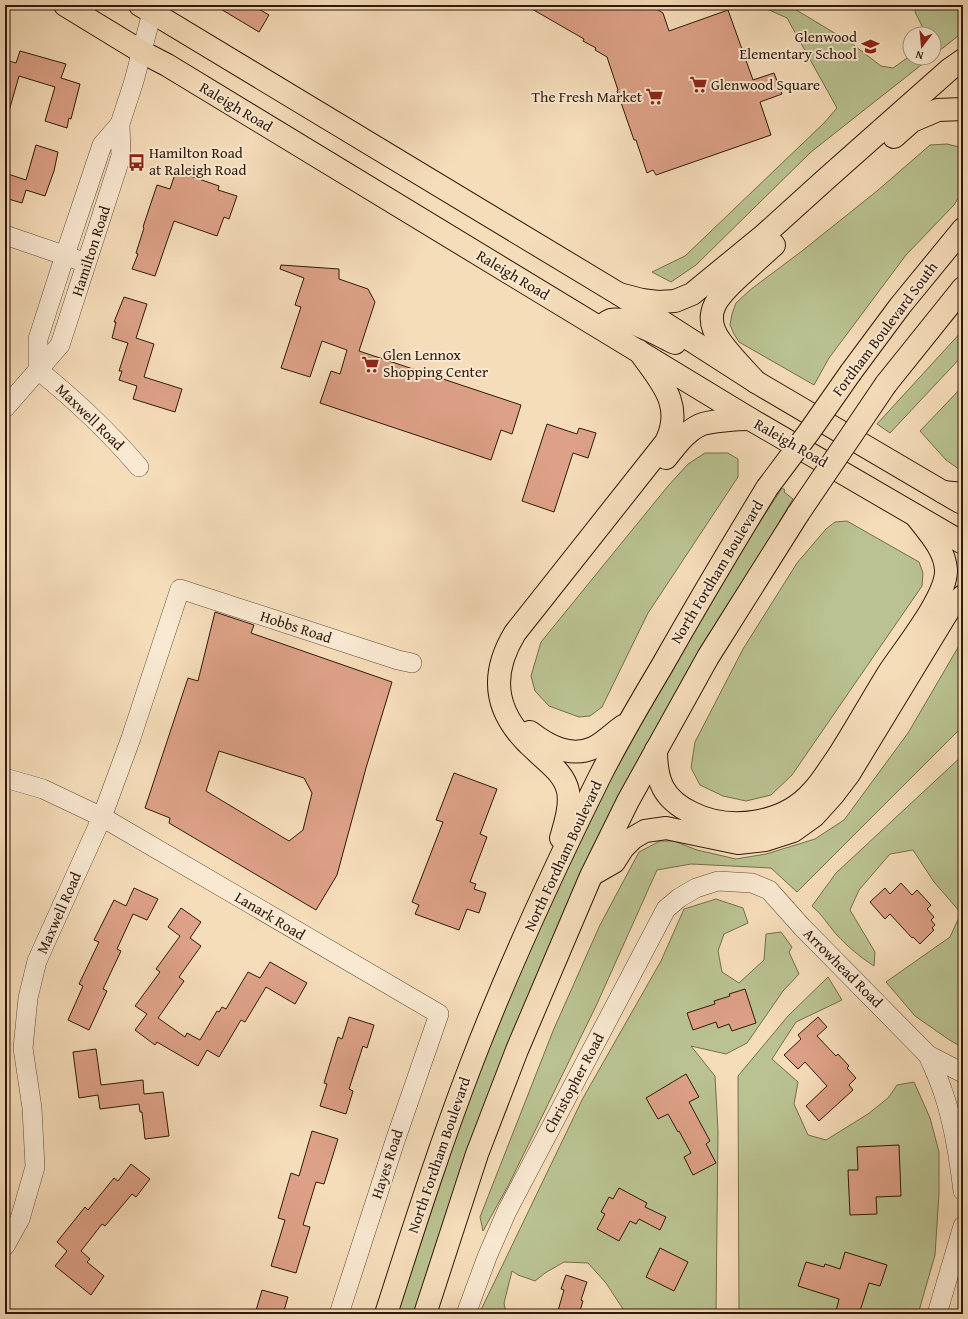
<svg xmlns="http://www.w3.org/2000/svg" width="968" height="1319" font-family="'Gentium Book Plus',serif">
  <style>
    .green { fill: #bac291; stroke: #746e4d }
    .building { fill: #dda187; stroke: #2f1909; fill-rule: evenodd }
    .lines { fill: none; stroke-linecap: round; stroke-linejoin: round }
    .minor-casing { stroke: #614a35; stroke-width: 20 }
    .major-casing { stroke: #2f1909; stroke-width: 24 }
    .highway-casing { stroke: #2f1909; stroke-width: 24 }
    .minor { stroke: #f9e9d2; stroke-width: 19 }
    .major { stroke: #f6ddba; stroke-width: 22 }
    .highway { stroke: #f6ddba; stroke-width: 22 }
    .highway-bridge-casing { stroke: #2f1909; stroke-width: 24; stroke-linecap: butt }
    .highway-bridge { stroke: #f6ddba; stroke-width: 22 }
    .labels { text-anchor: middle; stroke-width: 4; stroke-linejoin: round; paint-order: stroke }
    .poi-label { font-size: 15px; fill: #2f1909; stroke: #f9e9d2; text-anchor: start }
    .street-label { font-size: 15px; fill: #2f1909; stroke: #f9e9d2 }
  </style>
  <rect width="100%" height="100%" fill="#f6ddba"/>
  <filter id="stains"><feTurbulence type="fractalNoise" baseFrequency=".005" numOctaves="4"/><feColorMatrix values="0 0 0 0 .2 0 0 0 0 .09 0 0 0 0 .02 0 0 0 .5 -.17"/></filter>
  <radialGradient id="worn" r=".72"><stop offset=".6" stop-color="#630" stop-opacity="0"/><stop offset="1" stop-color="#630" stop-opacity=".3"/></radialGradient>
  <!-- green -->
  <g class="green">
    <polygon points="758,5 788,5 851,43 881,66 893,68 910,56 910,58 930,58 811,152 696,265 671,282 652,272 685,256 824,123 837,108 787,18"/>
    <polygon points="916,5 963,5 963,32 934,55 934,34 923,34 924,30 915,12"/>
    <polygon points="947,144 963,148 963,190 954,205 906,255 829,358 814,385 739,342 734,334 730,325 732,314 736,303 750,290 802,251 877,191 930,145"/>
    <polygon points="963,330 963,355 890,433 877,424"/>
    <polygon points="963,386 963,472 946,460 920,431"/>
    <polygon points="705,453 728,453 738,459 738,477 648,613 602,707 590,716 579,717 549,706 535,691 531,676 541,642 668,486 688,464"/>
    <polygon points="782,488 785,490 784,492 793,499 694,664 415,1314 397,1314 459,1126 508,999 573,851 627,745 717,588"/>
    <polygon points="847,521 919,562 923,573 922,586 792,775 771,795 746,801 723,796 700,785 691,768 695,742 743,649 797,563 826,529 835,522"/>
    <polygon points="963,639 963,726 797,892 771,868 691,864 657,870 596,1006 509,1184 483,1231 480,1217 553,1031 600,925 639,852 660,841 674,841 697,850 736,859 766,854 815,839 844,820 908,733"/>
    <path d="M963 755V1048L948 1039 915 1016 886 982 950 937 961 913 934 882 913 850 890 854 859 890 850 910 875 952 874 966C860 957 848 947 836 934 828 925 822 914 812 906L836 873Z"/>
    <polygon points="716,899 743,908 748,923 724,934 718,951 722,972 739,983 764,960 766,934 781,932 792,947 789,952 799,974 783,991 747,1043 726,1054 691,1046 715,1076 718,1131 716,1314 631,1314 623,1309 606,1283 588,1263 564,1262 545,1273 535,1281 518,1275 512,1271 504,1303 506,1314 479,1314 583,1098 661,961 684,909"/>
    <polygon points="828,977 842,1000 796,1022 772,1059 798,1082 794,1104 808,1135 826,1140 868,1114 888,1098 897,1085 914,1082 930,1118 939,1152 939,1194 935,1255 918,1314 739,1314 738,1076 788,1016"/>
  </g>
  <!-- building -->
  <g class="building">
    <polygon points="214,5 252,5 269,15 259,32"/>
    <polygon points="525,5 650,5 663,13 669,31 728,10 753,80 774,73 782,94 760,102 771,135 656,175 653,170 647,173 636,140 634,140 617,91 618,90 607,57 595,50 596,48 583,41 584,39"/>
    <polygon points="20,51 66,64 61,78 80,84 71,119 69,118 67,128 45,121 55,87 19,76 9,111 5,110 5,60 16,63"/>
    <polygon points="36,145 58,152 54,171 45,196 26,190 22,203 5,198 5,173 26,180"/>
    <polygon points="176,171 219,186 218,190 237,196 229,219 224,217 217,236 174,221 155,276 132,269 138,254 136,253 144,228 143,227 157,185 170,189"/>
    <polygon points="281,265 339,269 339,279 368,289 375,302 359,351 521,405 512,434 501,430 491,460 320,403 331,371 340,374 347,350 322,341 310,377 281,368 301,307 295,305 304,278 280,269"/>
    <polygon points="124,297 147,304 136,338 154,344 144,377 182,389 175,412 133,399 137,386 119,380 122,371 119,371 128,343 112,338 116,322 114,322"/>
    <polygon points="547,424 577,434 579,428 596,433 588,458 573,453 554,512 522,501"/>
    <path d="M215 612 254 625 251 633 392 682 366 768 337 875 316 910 169 823 170 818 145 808 188 678 198 681ZM219 751 304 778 312 793 303 830 289 841 206 791Z"/>
    <polygon points="454,773 497,789 480,834 487,837 470,882 476,884 474,889 486,893 479,913 467,909 459,930 415,914 419,905 412,902 443,822 436,820"/>
    <polygon points="901,883 912,895 917,890 931,905 927,909 934,917 931,920 935,925 932,928 934,930 920,944 913,937 912,938 890,914 885,919 870,902 885,888 890,894"/>
    <polygon points="134,888 158,899 147,920 133,914 117,949 121,951 103,989 107,991 89,1030 68,1020 83,986 79,984 99,942 94,940 114,900 126,906"/>
    <polygon points="181,908 201,922 190,938 201,946 179,977 184,981 158,1018 185,1037 187,1033 200,1040 217,1011 219,1012 222,1007 226,1009 248,972 260,978 270,962 307,983 295,1004 266,987 245,1022 241,1020 219,1057 207,1050 198,1066 157,1042 155,1045 135,1030 147,1014 135,1006 160,972 156,969 180,936 168,927"/>
    <polygon points="745,989 756,1023 732,1031 729,1024 718,1028 716,1022 693,1030 687,1013 715,1004 714,1001 730,996 729,994"/>
    <polygon points="349,1017 374,1025 367,1048 363,1046 349,1089 353,1091 346,1114 320,1106 327,1084 324,1083 338,1037 342,1039"/>
    <polygon points="818,1017 827,1027 817,1036 836,1056 838,1054 849,1066 847,1068 856,1078 849,1085 853,1090 819,1121 806,1106 827,1086 805,1062 798,1069 784,1055 801,1039 798,1035"/>
    <polygon points="96,1049 101,1085 143,1080 144,1094 163,1092 169,1136 145,1139 142,1112 140,1112 139,1104 100,1109 98,1095 79,1098 73,1052"/>
    <polygon points="686,1074 699,1097 689,1102 710,1141 706,1144 716,1163 693,1175 684,1157 691,1153 679,1131 678,1132 668,1114 658,1119 646,1098"/>
    <polygon points="312,1131 338,1139 324,1184 316,1182 303,1225 310,1227 296,1273 271,1266 285,1220 278,1218 291,1173 299,1176"/>
    <polygon points="899,1145 901,1196 876,1197 877,1214 850,1215 848,1170 858,1170 857,1147"/>
    <polygon points="131,1164 150,1179 136,1197 132,1194 105,1226 102,1224 81,1251 90,1259 87,1262 104,1276 91,1295 55,1266 67,1251 57,1242 85,1207 88,1210 114,1178 118,1181"/>
    <polygon points="619,1188 647,1203 645,1207 666,1217 660,1230 639,1219 636,1224 630,1221 619,1241 597,1229 605,1214 601,1212 609,1197 613,1199"/>
    <polygon points="660,1248 688,1262 674,1291 646,1277"/>
    <polygon points="845,1252 887,1265 880,1286 869,1283 859,1314 847,1314 836,1311 839,1299 798,1286 806,1262 824,1267 825,1264 840,1269"/>
    <polygon points="566,1275 587,1282 581,1300 583,1301 579,1314 557,1314 564,1290 561,1289"/>
    <polygon points="262,1290 288,1297 283,1314 255,1314"/>
  </g>
  <g class="lines">
    <defs>
      <g id="minor">
        <polyline points="5,235 78,260"/>
        <polyline points="38,370 38,339 65,255 102,145 120,124"/>
        <path d="M38 370C74 399 109 432 139 467"/>
        <polyline points="5,408 60,345 121,156 120,124 134,81 154,5"/>
        <polyline points="5,778 43,789 102,817 439,1014 395,1141 339,1314"/>
        <path d="M928 1055C933 1067 939 1079 943 1092 954 1123 959 1158 963 1191"/>
        <polyline points="5,1246 20,1219 35,1167 32,1108 23,1048 28,998 37,961 102,817 131,738 180,589 398,660 412,663"/>
        <polyline points="466,1314 487,1257 507,1211 666,909 679,898 696,888 718,881 752,883 769,890 802,927 928,1055 963,1073"/>
        <polyline points="937,1314 963,1226"/>
      </g>
      <g id="major">
        <polyline points="65,5 142,52 167,65 750,419 963,543"/>
        <polyline points="140,5 619,294 756,382 960,502"/>
        <path d="M601 328C603 324 606 322 611 320 627 316 660 336 675 343"/>
      </g>
      <g id="highway">
        <polyline points="894,137 912,121 938,110 963,109"/>
        <polyline points="619,294 642,300 658,302 675,301 692,294 764,235 826,179 950,69 963,60"/>
        <polyline points="851,372 900,306 963,229"/>
        <path d="M756 382C744 369 731 356 721 342 699 313 720 294 742 274 752 265 763 255 774 245"/>
        <polyline points="886,384 963,288"/>
        <path d="M666 458C676 446 685 432 700 425 709 421 739 419 750 419"/>
        <polyline points="943,492 963,494"/>
        <path d="M530 732C548 746 570 758 593 748 604 743 613 733 623 726"/>
        <path d="M656 750C656 781 663 799 692 813 730 832 784 824 812 792 822 782 829 769 837 758 855 730 871 701 889 672 904 649 947 597 946 570 945 549 928 532 916 516"/>
        <path d="M561 838C565 824 571 806 568 791 564 773 548 763 536 751 497 717 487 679 515 633L666 442C685 404 659 380 639 351"/>
        <polyline points="593,874 614,862 623,848 633,838 645,831 666,828 738,843 765,840 793,831 814,816 833,795 849,774 950,608 963,596"/>
        <path d="M386 1314C413 1230 440 1145 472 1062 509 966 553 871 599 778 618 740 640 703 662 666 696 606 731 547 767 488"/>
        <polyline points="425,1314 477,1154 517,1050 591,876 628,801 708,657 798,514"/>
      </g>
    </defs>
    <!-- minor casing -->
    <use href="#minor" class="minor-casing"/>
    <!-- major casing -->
    <use href="#major" class="major-casing"/>
    <!-- highway casing -->
    <use href="#highway" class="highway-casing"/>
    <!-- minor -->
    <use href="#minor" class="minor"/>
    <!-- major -->
    <use href="#major" class="major"/>
    <!-- highway -->
    <use href="#highway" class="highway"/>
    <defs>
      <g id="highway-bridge">
        <polyline points="767,488 809,432 851,372"/>
        <polyline points="798,514 886,384"/>
      </g>
    </defs>
    <!-- highway-bridge casing -->
    <use href="#highway-bridge" class="highway-bridge-casing"/>
    <!-- highway-bridge -->
    <use href="#highway-bridge" class="highway-bridge"/>
  </g>
  <!-- icons -->
  <defs>
    <symbol id="school-bare" viewBox="-9 -9 18 18"><path d="M0-5L7-2L0 1L-7-2ZM-4 1L0 2.5L4 1V4Q0 6-4 4Z" fill="#8f2418" stroke="#f9e9d2" stroke-width="2.5" paint-order="stroke"/></symbol>
    <symbol id="supermarket-bare" viewBox="-9 -9 18 18"><path d="M-6-5.5h2.5l.6 2H6L4.5 2H-2.5L-4.4-4H-6ZM-1.5 3.2a1.3 1.3 0 1 0 .1 0ZM3 3.2a1.3 1.3 0 1 0 .1 0Z" fill="#8f2418" stroke="#f9e9d2" stroke-width="2.5" paint-order="stroke"/></symbol>
    <symbol id="bus-bare" viewBox="-9 -9 18 18"><path d="M-5-6H5V4H4V6H2V4H-2V6H-4V4H-5ZM-3.5-4V0h7V-4ZM-3.5 1.2v1.5H-2V1.2ZM2 1.2v1.5H3.5V1.2Z" fill="#8f2418" stroke="#f9e9d2" stroke-width="2.5" paint-order="stroke"/></symbol>
  </defs>
  <g fill-rule="evenodd">
    <use href="#school-bare" x="858" y="34" width="25" height="25"/>
    <use href="#supermarket-bare" x="686" y="72" width="25" height="25"/>
    <use href="#supermarket-bare" x="642" y="84" width="25" height="25"/>
    <use href="#bus-bare" x="124" y="150" width="25" height="25"/>
    <use href="#supermarket-bare" x="358" y="352" width="25" height="25"/>
  </g>
  <g class="labels">
    <!-- poi labels -->
    <g class="poi-label">
      <text x="857" y="42" text-anchor="end">Glenwood<tspan x="857" dy="17">Elementary School</tspan></text>
      <text x="711" y="90">Glenwood Square</text>
      <text x="642" y="102" text-anchor="end">The Fresh Market</text>
      <text x="149" y="158">Hamilton Road<tspan x="149" dy="17">at Raleigh Road</tspan></text>
      <text x="383" y="360">Glen Lennox<tspan x="383" dy="17">Shopping Center</tspan></text>
    </g>
    <!-- street labels -->
    <g class="street-label">
      <text transform="translate(236 107) rotate(31)" y="5">Raleigh Road</text>
      <text transform="translate(91 251) rotate(-72)" y="5">Hamilton Road</text>
      <text transform="translate(513 275) rotate(31)" y="5">Raleigh Road</text>
      <text transform="translate(885 329) rotate(-53)" y="5">Fordham Boulevard South</text>
      <text transform="translate(90 417) rotate(44)" y="5">Maxwell Road</text>
      <text transform="translate(791 443) rotate(30)" y="5">Raleigh Road</text>
      <text transform="translate(717 572) rotate(-59)" y="5">North Fordham Boulevard</text>
      <text transform="translate(296 627) rotate(18)" y="5">Hobbs Road</text>
      <text transform="translate(563 856) rotate(-65)" y="5">North Fordham Boulevard</text>
      <text transform="translate(59 913) rotate(-66)" y="5">Maxwell Road</text>
      <text transform="translate(270 916) rotate(31)" y="5">Lanark Road</text>
      <text transform="translate(843 968) rotate(45)" y="5">Arrowhead Road</text>
      <text transform="translate(574 1083) rotate(-62)" y="5">Christopher Road</text>
      <text transform="translate(439 1155) rotate(-71)" y="5">North Fordham Boulevard</text>
      <text transform="translate(387 1164) rotate(-72)" y="5">Hayes Road</text>
    </g>
  </g>
  <!-- margin -->
  <rect width="968" height="1319" fill="none" stroke="#f6ddba" stroke-width="20"/>
  <rect x="6" y="6" width="956" height="1307" fill="none" stroke="#2f1909" stroke-width="2"/>
  <rect x="10" y="10" width="948" height="1299" fill="none" stroke="#2f1909"/>
  <!-- north arrow -->
  <g transform="translate(922 46) rotate(196)"><circle r="19" fill="#f9e9d2" stroke="#a89682"/>
  <path d="M0-3L7 15L0 10L-7 15Z" fill="#8f2418"/>
  <text y="-6" font-size="11" font-weight="bold" text-anchor="middle" fill="#2f1909">N</text>
  </g>
  <rect width="100%" height="100%" filter="url(#stains)"/>
  <rect width="100%" height="100%" fill="url(#worn)"/>
</svg>
